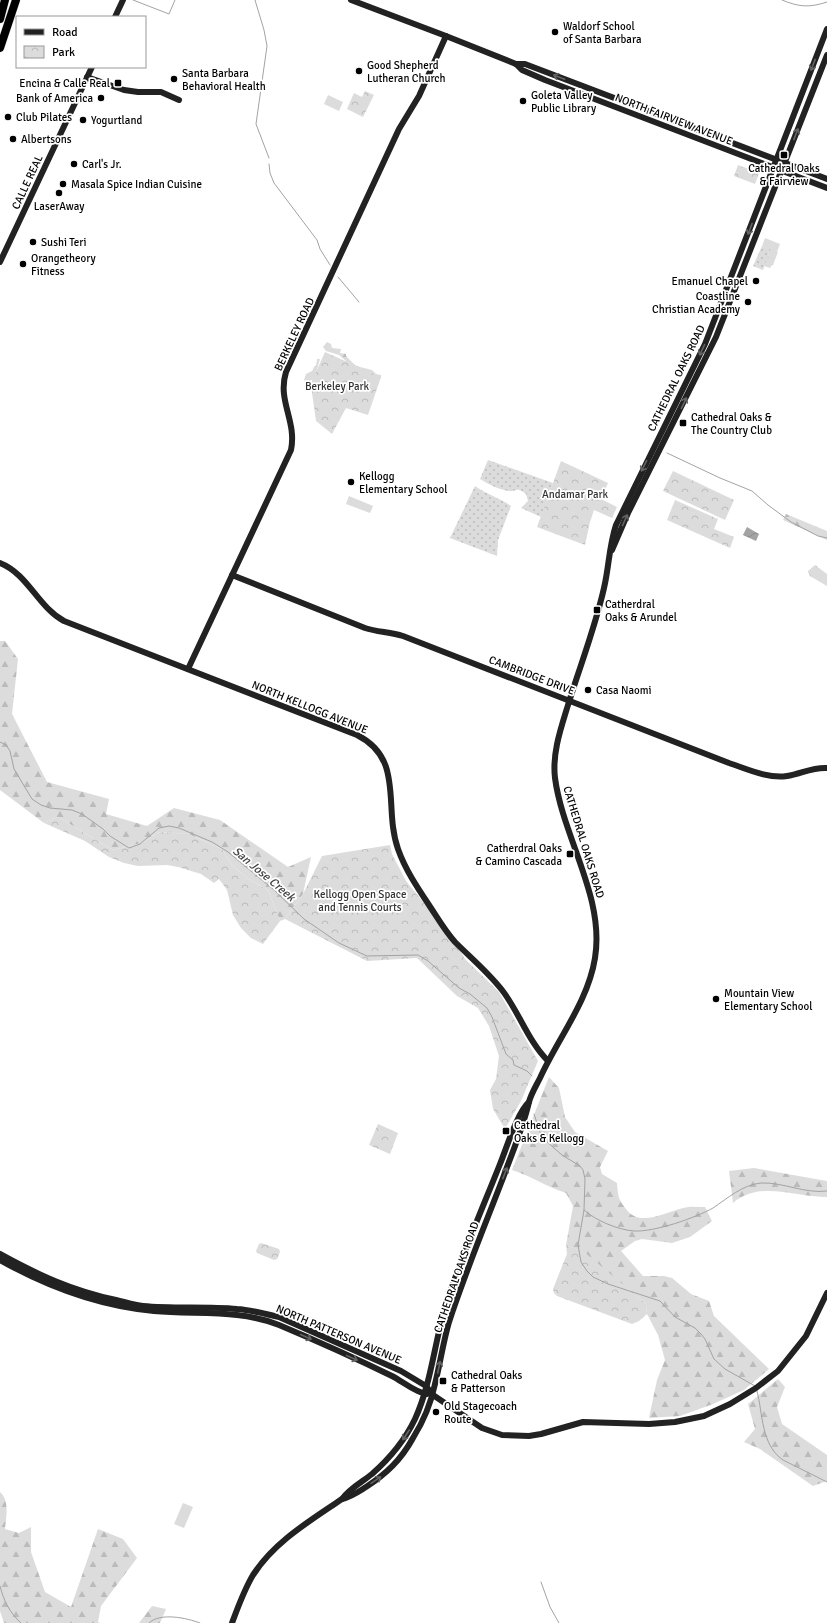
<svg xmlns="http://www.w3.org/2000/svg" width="827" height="1623" font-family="Signika,sans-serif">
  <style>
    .grass { fill: url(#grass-dots) }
    .forest { fill: url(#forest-firs) }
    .park { fill: url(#park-crowns) }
    .garden { fill: #dcdcdc }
    .water { fill: url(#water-waves) }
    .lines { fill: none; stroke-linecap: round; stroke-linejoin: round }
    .stream { stroke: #a3a3a3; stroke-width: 1 }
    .highway-casing { stroke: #dbdbdb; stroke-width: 9 }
    .secondary { stroke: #222; stroke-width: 6 }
    .highway { stroke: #000; stroke-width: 8 }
    .oneway { stroke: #646464 }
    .poi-dot { fill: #000; stroke: #fff; stroke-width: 1.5 }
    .labels { text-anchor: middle; stroke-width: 3.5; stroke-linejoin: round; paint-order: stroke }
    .poi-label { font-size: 11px; fill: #000; stroke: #fff; text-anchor: start }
    .street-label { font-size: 11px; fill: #000; stroke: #fff }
    .park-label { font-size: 11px; fill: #333; stroke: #fff }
    .water-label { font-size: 12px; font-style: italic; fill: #444; stroke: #fff }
  </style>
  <defs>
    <pattern id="grass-dots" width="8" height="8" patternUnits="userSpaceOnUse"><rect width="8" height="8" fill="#dcdcdc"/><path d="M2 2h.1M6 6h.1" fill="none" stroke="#bbb" stroke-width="1.8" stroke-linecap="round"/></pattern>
    <pattern id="forest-firs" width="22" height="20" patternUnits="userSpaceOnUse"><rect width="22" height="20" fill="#dcdcdc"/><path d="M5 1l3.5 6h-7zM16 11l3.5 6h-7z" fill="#bbb"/></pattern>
    <pattern id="park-crowns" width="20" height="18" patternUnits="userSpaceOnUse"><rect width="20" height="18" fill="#dcdcdc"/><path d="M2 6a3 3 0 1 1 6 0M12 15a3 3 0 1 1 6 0" fill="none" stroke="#bbb"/></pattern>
    <pattern id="water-waves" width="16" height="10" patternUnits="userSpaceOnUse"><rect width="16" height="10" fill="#a3a3a3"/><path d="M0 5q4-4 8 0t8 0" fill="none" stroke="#8b8b8b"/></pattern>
  </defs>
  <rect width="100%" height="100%" fill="#fff"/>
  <!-- grass -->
  <g class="grass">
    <polygon points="762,246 771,249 763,270 753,266"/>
    <path d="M488 460 553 483 541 517 521 508 528 501 526 494C516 486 517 492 508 491 498 489 488 484 480 479Z"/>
    <path d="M475 486C486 494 500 498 511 506L498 540 497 556 450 538Z"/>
  </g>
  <!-- forest -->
  <g class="forest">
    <polygon points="327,342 331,344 332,348 341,349 340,353 346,354 346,356 356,366 372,370 376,374 381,375 381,379 346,363 346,361 339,355 326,351 323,347"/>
    <polygon points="317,359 320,359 314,380 310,380 313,384 310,386 304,380 306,374 312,371 314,367 316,366"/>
    <polygon points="786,514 827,531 827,540 783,520"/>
    <polygon points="815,565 827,574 827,586 810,576 808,571"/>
    <polygon points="0,641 5,641 18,659 12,714 47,782 109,799 106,814 147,826 174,808 220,820 288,867 311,857 303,894 285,919 280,921 268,890 247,878 232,865 222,849 188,834 160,832 142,843 113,850 58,817 44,823 0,790"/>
    <path d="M549 1077 559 1088 565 1117 575 1132 608 1151 600 1167 602 1174 617 1183C618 1196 618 1199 626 1209 639 1228 666 1212 683 1208 690 1206 698 1207 705 1207L712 1221 690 1237 672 1243 642 1239 635 1241 621 1251 643 1276H664L672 1278 691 1294 709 1301 714 1316 769 1369 744 1390 713 1404 680 1416 649 1418 657 1380 665 1360 658 1335 647 1314 646 1304 583 1252 566 1245 573 1206 566 1193C547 1187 531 1176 512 1170Z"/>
    <path d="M754 1168 827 1181V1197C795 1197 760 1180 733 1203L729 1171Z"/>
    <polygon points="778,1379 785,1387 777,1407 782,1424 827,1455 827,1481 813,1486 760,1449 744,1442 755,1429 748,1404"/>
    <path d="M0 1492C10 1501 6 1517 5 1529L19 1533 31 1527V1552L45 1592 71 1607 98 1529 123 1539 137 1558 101 1606 98 1622 100 1623H4L0 1611Z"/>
    <polygon points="152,1606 166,1609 160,1623 139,1623"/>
  </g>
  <!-- park -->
  <g class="park">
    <polygon points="365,91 374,95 363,117 347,109 354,93 362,97"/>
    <polygon points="738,165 759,173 755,184 734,176"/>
    <polygon points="771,249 778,252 773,265 772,265 770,268 764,266"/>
    <polygon points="325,352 381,377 368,415 346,408 332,434 316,421 312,393 312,381"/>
    <polygon points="561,461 608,483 601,499 617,507 612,518 594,510 590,522 585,545 537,527"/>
    <polygon points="673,471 734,500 725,520 663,491"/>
    <polygon points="675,500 718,519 714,529 734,537 730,548 667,520"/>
    <polygon points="58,817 113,850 142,843 160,832 188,834 222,849 232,865 247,878 268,890 280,921 263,944 251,938 241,928 233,915 227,890 219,879 214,883 201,874 178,867 167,865 138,866 124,863 109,857 85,841 44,823"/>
    <polygon points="390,845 392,854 406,881 454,940 465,959 499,992 538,1061 521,1101 505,1129 493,1109 490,1090 496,1079 499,1056 489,1026 478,1008 457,996 417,958 367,961 285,919 303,894 322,856"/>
    <polygon points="378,1124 398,1133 390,1154 369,1145"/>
    <polygon points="261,1243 279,1249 280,1252 277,1259 274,1260 257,1253 256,1251 259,1244"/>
    <polygon points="566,1245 583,1251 646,1304 647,1314 639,1321 632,1324 557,1296 554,1293 553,1289 567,1254"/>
  </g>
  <!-- garden -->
  <g class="garden">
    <polygon points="328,95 343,102 339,111 324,104"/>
    <polygon points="765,238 780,244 777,252 762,246"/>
    <polygon points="349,496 373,506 370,513 346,504"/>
    <polygon points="376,1138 389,1144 387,1150 373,1144"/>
    <polygon points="183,1503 193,1507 184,1528 174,1524"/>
  </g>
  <!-- water -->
  <polygon class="water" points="747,527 759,534 756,541 743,535"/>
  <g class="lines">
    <!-- stream -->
    <g class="stream">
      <polyline points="133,0 169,14 175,0"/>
      <polyline points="255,0 264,30 267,46 256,124 269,158"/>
      <path d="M782 0C799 7 809 8 827 2"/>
      <polyline points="269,164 270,173 274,183 317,240 320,249 330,265"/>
      <polyline points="338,277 359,302"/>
      <polyline points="667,453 720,478 752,491 768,505 791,522 818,536 827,538"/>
      <polyline points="0,742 6,745 10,751 14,769 32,799 41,805 50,808 72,810 82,814 103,829 110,836 129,848 140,844 159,828 169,826 179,828 212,842 228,852 274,890 304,919 339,943 367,956 418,955 428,961 459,988 470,994 487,1008 492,1017 506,1054 513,1060 514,1065 527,1071 532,1076"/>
      <polyline points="534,1114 540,1132 546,1141 562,1155 580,1166 583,1170 585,1179 584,1210 578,1245 581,1262 587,1271 593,1277 608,1284 660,1301 675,1317 695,1328 701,1334 705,1339 714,1359 725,1369 755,1386"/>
      <path d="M584 1210C596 1221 619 1230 634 1231 655 1232 695 1218 713 1208 728 1198 742 1185 761 1183 783 1182 805 1194 827 1191"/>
      <path d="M757 1391C763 1414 761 1445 783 1460L827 1482"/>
      <polyline points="541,1582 550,1607 559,1623"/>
      <path d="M0 1586C4 1601 9 1612 21 1623"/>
      <path d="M149 1623C160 1612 187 1618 200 1623"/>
    </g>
    <defs>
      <g id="highway">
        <polyline points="0,19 5,0"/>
        <polyline points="0,48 16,0"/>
      </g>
    </defs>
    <!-- highway casing -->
    <use href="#highway" class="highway-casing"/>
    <!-- secondary -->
    <g class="secondary">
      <polyline points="351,0 446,36 516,64 522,70 545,80 827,188"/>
      <polyline points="115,17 123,0"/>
      <polyline points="516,64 525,64 827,179"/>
      <polyline points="87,77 124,90 138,92 161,92 179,100"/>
      <polyline points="0,262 92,67"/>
      <polyline points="612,550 628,513 716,337 827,55"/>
      <path d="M0 563C28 574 38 607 64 621L357 735C405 759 383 807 398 849 405 869 417 887 429 905 437 917 445 931 455 942 471 958 488 972 502 990 519 1012 528 1041 548 1061"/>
      <path d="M232 575 365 628C377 632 390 632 403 636L729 763C747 769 768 779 787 776 801 774 812 767 827 768"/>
      <path d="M188 669 291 450C297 421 277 401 286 372L399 129 419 96 446 36"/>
      <path d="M0 1254C38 1275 73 1291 116 1300 125 1302 134 1305 143 1306 174 1309 206 1306 237 1309 252 1310 265 1314 279 1317L401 1371 426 1386 433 1395 482 1428 502 1435 529 1436 541 1434 583 1422 649 1424 675 1422 704 1416 730 1404 756 1388 778 1371 806 1336 827 1293"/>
      <path d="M0 1260C48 1287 100 1306 154 1311 197 1315 239 1309 279 1325 317 1341 355 1358 392 1376 402 1381 416 1393 427 1394"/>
      <path d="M342 1499C351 1497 358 1492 366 1487 386 1474 401 1460 413 1438 423 1422 431 1403 435 1384 440 1364 443 1343 449 1322 465 1273 485 1225 503 1178 512 1153 523 1128 529 1102 531 1094 536 1086 540 1078 558 1038 588 1002 595 958 605 897 563 838 555 778 552 753 561 728 568 705 580 666 595 628 604 588 609 567 609 546 616 525L705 344 827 29"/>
      <path d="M232 1623C238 1607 244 1590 253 1575 275 1541 310 1521 342 1499 350 1488 362 1482 372 1474 389 1459 405 1440 415 1419 431 1384 434 1345 445 1308 460 1259 481 1212 500 1164 507 1147 517 1113 529 1102"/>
    </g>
    <!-- highway -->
    <use href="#highway" class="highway"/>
  </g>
  <!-- one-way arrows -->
  <defs><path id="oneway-shaft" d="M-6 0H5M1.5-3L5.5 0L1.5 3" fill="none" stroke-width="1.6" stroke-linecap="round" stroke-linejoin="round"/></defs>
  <g class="oneway">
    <use href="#oneway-shaft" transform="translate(813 65) rotate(111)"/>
    <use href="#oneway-shaft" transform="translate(559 77) rotate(-159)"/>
    <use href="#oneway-shaft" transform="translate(796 134) rotate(-69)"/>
    <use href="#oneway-shaft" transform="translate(750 229) rotate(111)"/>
    <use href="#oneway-shaft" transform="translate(702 350) rotate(116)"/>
    <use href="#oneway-shaft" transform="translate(684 403) rotate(-64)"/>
    <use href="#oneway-shaft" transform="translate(644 466) rotate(117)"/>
    <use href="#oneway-shaft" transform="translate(625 520) rotate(-66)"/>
    <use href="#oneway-shaft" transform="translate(505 1173) rotate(-69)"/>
    <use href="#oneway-shaft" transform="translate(306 1337) rotate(24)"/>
    <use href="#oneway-shaft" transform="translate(352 1358) rotate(24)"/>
    <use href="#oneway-shaft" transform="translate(439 1367) rotate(-78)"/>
    <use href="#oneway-shaft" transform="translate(406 1435) rotate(123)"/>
    <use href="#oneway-shaft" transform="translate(376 1480) rotate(-34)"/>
  </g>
  <!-- markers -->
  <g class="poi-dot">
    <circle cx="555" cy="32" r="4"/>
    <circle cx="359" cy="71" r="4"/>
    <circle cx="174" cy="79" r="4"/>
    <rect x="114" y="79" width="8" height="8" rx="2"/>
    <circle cx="101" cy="98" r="4"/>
    <circle cx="523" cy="101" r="4"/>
    <circle cx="8" cy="117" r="4"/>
    <circle cx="83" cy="120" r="4"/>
    <circle cx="13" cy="139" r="4"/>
    <rect x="780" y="151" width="8" height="8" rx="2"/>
    <circle cx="74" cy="164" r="4"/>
    <circle cx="63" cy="184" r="4"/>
    <circle cx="59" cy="193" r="4"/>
    <circle cx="33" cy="242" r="4"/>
    <circle cx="23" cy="264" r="4"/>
    <circle cx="756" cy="281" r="4"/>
    <circle cx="748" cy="302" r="4"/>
    <rect x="679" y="419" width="8" height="8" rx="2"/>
    <circle cx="351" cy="482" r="4"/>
    <rect x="593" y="606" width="8" height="8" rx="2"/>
    <circle cx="588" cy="690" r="4"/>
    <rect x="566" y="850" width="8" height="8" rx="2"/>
    <circle cx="716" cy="999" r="4"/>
    <rect x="502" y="1127" width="8" height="8" rx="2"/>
    <rect x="439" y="1377" width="8" height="8" rx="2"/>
    <circle cx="436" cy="1412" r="4"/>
  </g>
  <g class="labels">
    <!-- poi labels -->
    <g class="poi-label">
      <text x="563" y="30">Waldorf School<tspan x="563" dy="13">of Santa Barbara</tspan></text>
      <text x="367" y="69">Good Shepherd<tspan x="367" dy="13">Lutheran Church</tspan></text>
      <text x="182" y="77">Santa Barbara<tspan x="182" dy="13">Behavioral Health</tspan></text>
      <text x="110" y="87" text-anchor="end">Encina &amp; Calle Real</text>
      <text x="531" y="99">Goleta Valley<tspan x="531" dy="13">Public Library</tspan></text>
      <text x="93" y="102" text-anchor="end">Bank of America</text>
      <text x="16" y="121">Club Pilates</text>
      <text x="91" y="124">Yogurtland</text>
      <text x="21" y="143">Albertsons</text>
      <text x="82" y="168">Carl's Jr.</text>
      <text x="784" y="172" text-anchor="middle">Cathedral Oaks<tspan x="784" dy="13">&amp; Fairview</tspan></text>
      <text x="71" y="188">Masala Spice Indian Cuisine</text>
      <text x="59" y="210" text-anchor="middle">LaserAway</text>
      <text x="41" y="246">Sushi Teri</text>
      <text x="31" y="262">Orangetheory<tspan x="31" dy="13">Fitness</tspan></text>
      <text x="748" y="285" text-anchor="end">Emanuel Chapel</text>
      <text x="740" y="300" text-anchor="end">Coastline<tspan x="740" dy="13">Christian Academy</tspan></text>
      <text x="691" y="421">Cathedral Oaks &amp;<tspan x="691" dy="13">The Country Club</tspan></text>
      <text x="359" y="480">Kellogg<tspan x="359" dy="13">Elementary School</tspan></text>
      <text x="605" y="608">Catherdral<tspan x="605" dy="13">Oaks &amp; Arundel</tspan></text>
      <text x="596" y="694">Casa Naomi</text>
      <text x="562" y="852" text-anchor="end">Catherdral Oaks<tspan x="562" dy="13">&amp; Camino Cascada</tspan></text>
      <text x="724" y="997">Mountain View<tspan x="724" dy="13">Elementary School</tspan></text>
      <text x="514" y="1129">Cathedral<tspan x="514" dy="13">Oaks &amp; Kellogg</tspan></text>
      <text x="451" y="1379">Cathedral Oaks<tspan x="451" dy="13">&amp; Patterson</tspan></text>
      <text x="444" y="1410">Old Stagecoach<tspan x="444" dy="13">Route</tspan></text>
    </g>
    <!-- street labels -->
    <g class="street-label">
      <text transform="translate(674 119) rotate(21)" y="4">NORTH FAIRVIEW AVENUE</text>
      <text transform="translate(27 182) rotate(-65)" y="4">CALLE REAL</text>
      <text transform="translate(294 334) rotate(-65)" y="4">BERKELEY ROAD</text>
      <text transform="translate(676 378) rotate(-64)" y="4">CATHEDRAL OAKS ROAD</text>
      <text transform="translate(532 675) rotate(21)" y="4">CAMBRIDGE DRIVE</text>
      <text transform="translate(310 707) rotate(22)" y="4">NORTH KELLOGG AVENUE</text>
      <text transform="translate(584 842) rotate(73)" y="4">CATHEDRAL OAKS ROAD</text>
      <text transform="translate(456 1277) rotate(-71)" y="4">CATHEDRAL OAKS ROAD</text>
      <text transform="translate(339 1334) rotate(23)" y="4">NORTH PATTERSON AVENUE</text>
    </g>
    <!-- park labels -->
    <g class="park-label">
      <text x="337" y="390">Berkeley Park</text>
      <text x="575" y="498">Andamar Park</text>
      <text x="360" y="898">Kellogg Open Space<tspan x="360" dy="13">and Tennis Courts</tspan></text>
    </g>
    <!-- water labels -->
    <g class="water-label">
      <text transform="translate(264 874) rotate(40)" y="4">San Jose Creek</text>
    </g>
  </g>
  <!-- legend -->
  <rect x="16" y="16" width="130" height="52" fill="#ffffff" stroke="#999999"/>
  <rect x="24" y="29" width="20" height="6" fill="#222222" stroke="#999999"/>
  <text x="52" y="36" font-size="12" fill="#000000">Road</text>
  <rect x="24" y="46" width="20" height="12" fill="url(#park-crowns)" stroke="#999999"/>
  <text x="52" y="56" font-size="12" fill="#000000">Park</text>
</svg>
